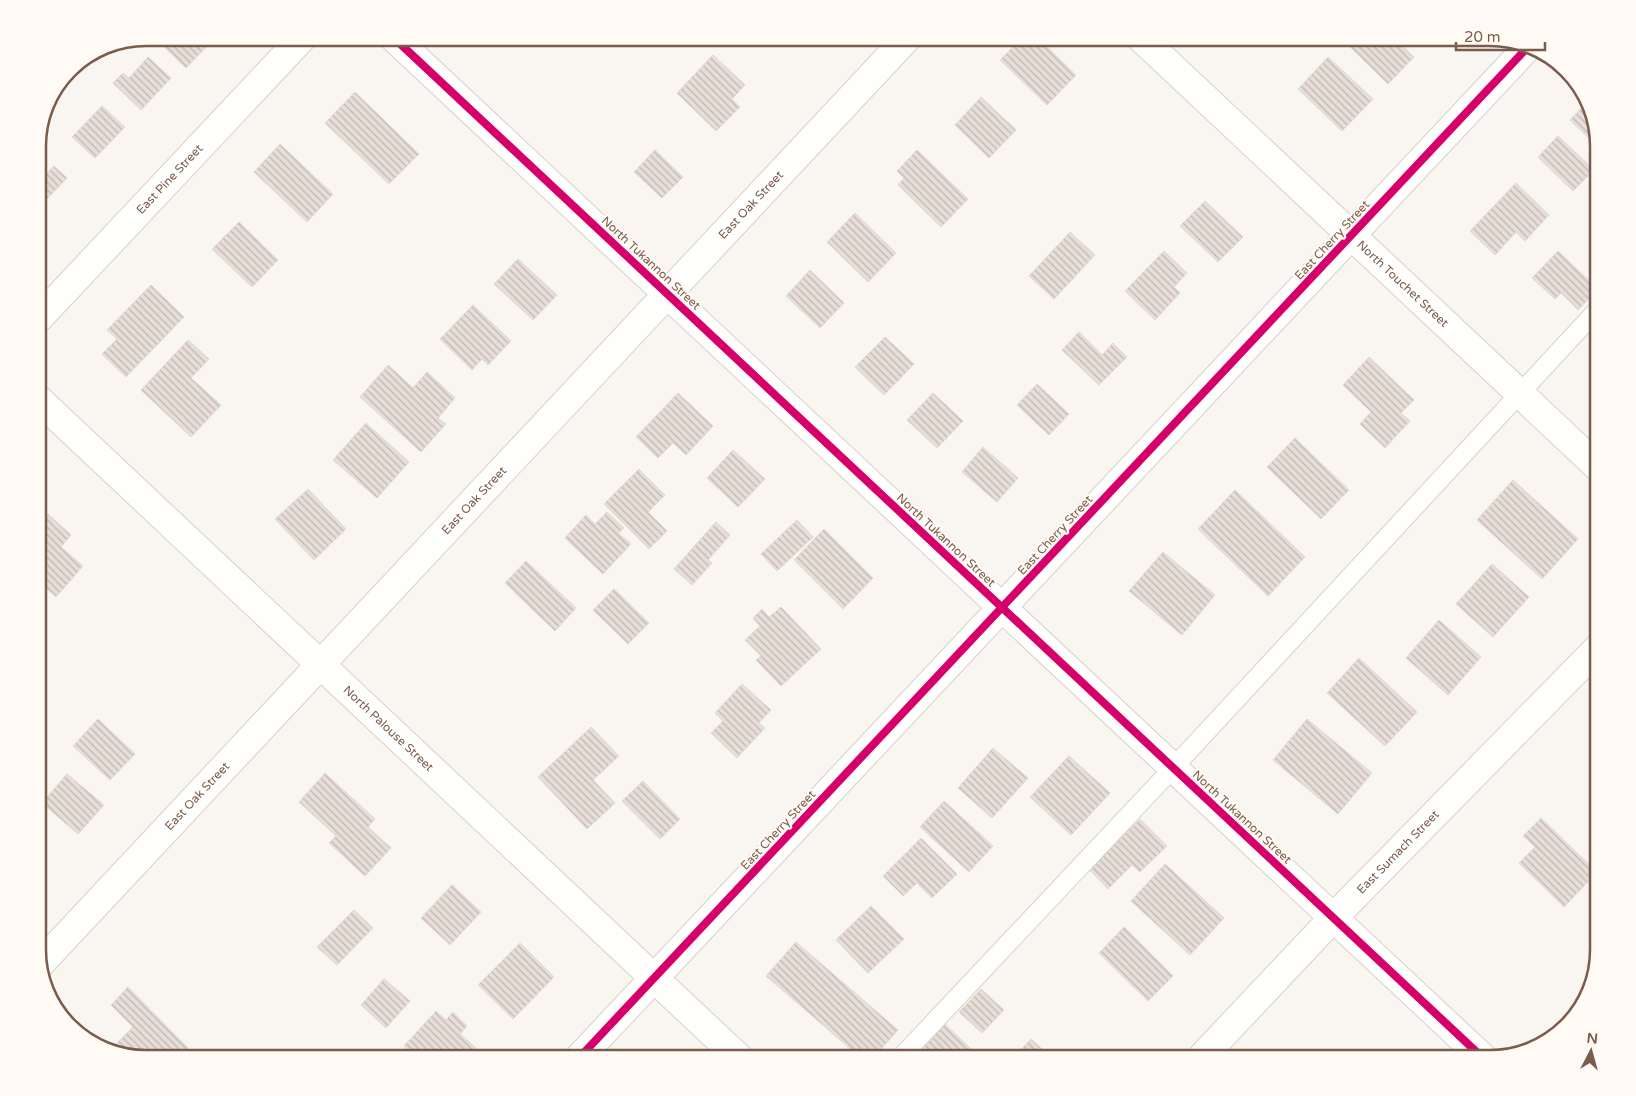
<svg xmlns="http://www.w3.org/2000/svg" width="1636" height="1096" font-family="'Varela Round',sans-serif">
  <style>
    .building { fill: url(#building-back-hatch); stroke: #e2d8d2 }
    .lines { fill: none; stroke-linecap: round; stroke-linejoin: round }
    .service-casing { stroke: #d7d1cb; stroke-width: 20 }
    .minor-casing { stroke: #d7d1cb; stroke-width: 30 }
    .service { stroke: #fefefd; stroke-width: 18 }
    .minor { stroke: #fefefd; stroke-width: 28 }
    .cycleway-casing { stroke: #fffaf3; stroke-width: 11 }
    .cycleway { stroke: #d6006c; stroke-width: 8 }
    .labels { text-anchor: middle; stroke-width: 4.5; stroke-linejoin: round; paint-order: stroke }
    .street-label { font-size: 12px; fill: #7a5c4d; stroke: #fffaf3 }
    .rim { fill: none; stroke: #7a5c4d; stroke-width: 2.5 }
  </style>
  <defs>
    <pattern id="building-back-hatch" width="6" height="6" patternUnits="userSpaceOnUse" patternTransform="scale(1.25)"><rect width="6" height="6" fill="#e6ded7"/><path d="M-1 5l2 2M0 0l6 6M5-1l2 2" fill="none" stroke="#bfb7b1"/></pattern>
  </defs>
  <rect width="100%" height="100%" fill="#f9f5f0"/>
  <!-- building -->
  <g class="building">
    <polygon points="167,38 215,38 186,68 161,44"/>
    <polygon points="1022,38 1038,38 1076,75 1047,105 1000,60"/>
    <polygon points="1348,38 1394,38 1414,57 1388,84 1344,41"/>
    <polygon points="713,55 745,85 732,99 740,107 716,131 677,93"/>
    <polygon points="148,57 171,78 141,110 113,83 123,73 129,78"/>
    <polygon points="1328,57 1373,99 1342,131 1298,89"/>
    <polygon points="355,92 419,154 389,184 325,123"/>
    <polygon points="981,97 1016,130 989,158 955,125"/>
    <polygon points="1588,101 1598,146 1598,147 1570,120"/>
    <polygon points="102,106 125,127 95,158 72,137"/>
    <polygon points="1558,136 1594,170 1573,191 1538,157"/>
    <polygon points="280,144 333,194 307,222 254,172"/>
    <polygon points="655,150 683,177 662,198 634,172"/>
    <polygon points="917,150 968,199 941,227 898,185 904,178 897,171"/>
    <polygon points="54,166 67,178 44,202 38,196 38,183"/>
    <polygon points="1516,183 1549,215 1525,241 1516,232 1495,255 1470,231"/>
    <polygon points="1205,201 1243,237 1218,262 1180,226"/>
    <polygon points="855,213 896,253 868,282 827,242"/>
    <polygon points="239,222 278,260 252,287 212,249"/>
    <polygon points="1070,232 1095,255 1054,299 1029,276"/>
    <polygon points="1164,251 1187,273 1174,287 1180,293 1155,320 1125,291"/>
    <polygon points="1558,251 1598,289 1578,310 1561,293 1555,299 1532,278"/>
    <polygon points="518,259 557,295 533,320 494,284"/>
    <polygon points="810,270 844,303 820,328 786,296"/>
    <polygon points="151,285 184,317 126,377 102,354 117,339 107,330"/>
    <polygon points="473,305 511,341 488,365 482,359 472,370 440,339"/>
    <polygon points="1079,332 1102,355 1113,343 1127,357 1099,385 1062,350"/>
    <polygon points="885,337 914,364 884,395 855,367"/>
    <polygon points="188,340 209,359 191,378 221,405 191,437 141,390"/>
    <polygon points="1369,357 1414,400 1401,413 1410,421 1385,448 1360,424 1371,412 1343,385"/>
    <polygon points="388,365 413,388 427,372 455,398 438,418 446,424 421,452 360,397"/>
    <polygon points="1037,384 1069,414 1049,435 1017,405"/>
    <polygon points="678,393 713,426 686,455 673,443 658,458 636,437"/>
    <polygon points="933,393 963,421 937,448 907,420"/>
    <polygon points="366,423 409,462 377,498 333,460"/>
    <polygon points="1295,438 1349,490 1321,519 1267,467"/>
    <polygon points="983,447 1018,478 997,502 962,472"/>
    <polygon points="733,450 765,479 738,507 707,478"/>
    <polygon points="639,469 665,495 648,512 667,531 649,549 604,504"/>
    <polygon points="1513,480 1578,539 1542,579 1477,520"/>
    <polygon points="308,489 346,529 314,560 275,519"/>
    <polygon points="1235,490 1305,557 1268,596 1198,529"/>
    <polygon points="38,505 71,535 61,547 83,566 56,597 38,581"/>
    <polygon points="607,512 624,528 618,533 631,544 603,574 565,538 586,515 595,524"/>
    <polygon points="797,520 813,537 777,571 761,554"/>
    <polygon points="716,522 730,535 708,560 712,563 692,585 674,569"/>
    <polygon points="824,529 873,578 843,609 794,560"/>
    <polygon points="1163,552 1215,595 1182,635 1129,591"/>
    <polygon points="526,561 576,608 555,631 505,583"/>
    <polygon points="1492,564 1529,597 1493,637 1456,604"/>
    <polygon points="614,589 649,623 628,644 593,610"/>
    <polygon points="781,607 821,649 781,686 756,660 761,656 745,640 760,626 753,618 762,609 769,617"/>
    <polygon points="1439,620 1481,657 1448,695 1406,658"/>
    <polygon points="1359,658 1417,712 1385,746 1327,693"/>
    <polygon points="742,684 771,710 759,723 765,728 737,758 711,733 723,721 715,713"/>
    <polygon points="98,719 135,754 110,780 73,746"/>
    <polygon points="1307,719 1372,773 1338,814 1273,760"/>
    <polygon points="591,727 619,756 593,780 615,803 587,829 538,777"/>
    <polygon points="993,748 1028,778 992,818 958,788"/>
    <polygon points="1069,756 1110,793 1071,835 1030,797"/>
    <polygon points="325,773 375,819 368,827 391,848 365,876 329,843 336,836 299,802"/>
    <polygon points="67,774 104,805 78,834 42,803"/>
    <polygon points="643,781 680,819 660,839 622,801"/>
    <polygon points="944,801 993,846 969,872 920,827"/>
    <polygon points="1541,818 1597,872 1564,907 1519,863 1535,847 1523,836"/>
    <polygon points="1140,819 1167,846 1140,872 1132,865 1108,889 1089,869"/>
    <polygon points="921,838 957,874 932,898 917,883 903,896 883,876"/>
    <polygon points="1165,864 1224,918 1190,955 1131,901"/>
    <polygon points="452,885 481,912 450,945 421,918"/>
    <polygon points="871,906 904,939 868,973 836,940"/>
    <polygon points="354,910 373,928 337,965 317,947"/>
    <polygon points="1124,927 1173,976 1148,1001 1099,953"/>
    <polygon points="796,942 898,1030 873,1058 861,1058 766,976"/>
    <polygon points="520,943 554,977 513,1019 478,985"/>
    <polygon points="384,979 410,1001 386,1028 361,1005"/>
    <polygon points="128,987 188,1048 177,1058 147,1058 112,1048 133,1027 111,1005"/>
    <polygon points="981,989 1004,1010 982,1033 959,1012"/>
    <polygon points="436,1011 446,1020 453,1012 467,1026 460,1034 476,1048 467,1058 418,1058 404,1046"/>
    <polygon points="945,1024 971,1049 961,1058 931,1058 921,1048"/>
    <polygon points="1031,1039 1052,1058 1013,1058"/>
  </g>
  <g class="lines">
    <defs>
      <polyline id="service" points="900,1058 1173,768 1598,309"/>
      <g id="minor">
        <polyline points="394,38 1483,1058"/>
        <path id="s1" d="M1141 38 1598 467"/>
        <path id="s2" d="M38 319 302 38"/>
        <path id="s3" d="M38 399 739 1058"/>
        <path id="s4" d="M40 964 907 38"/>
        <polyline points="579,1058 1526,49"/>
        <path id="s5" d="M1201 1058 1333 918 1598 648"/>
      </g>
    </defs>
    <!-- service casing -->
    <use href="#service" class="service-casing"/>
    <!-- minor casing -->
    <use href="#minor" class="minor-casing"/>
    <!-- service -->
    <use href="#service" class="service"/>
    <!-- minor -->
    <use href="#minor" class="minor"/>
    <defs>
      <g id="cycleway">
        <polyline points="394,38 1483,1058"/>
        <polyline points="579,1058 1526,49"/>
      </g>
    </defs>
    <!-- cycleway casing -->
    <use href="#cycleway" class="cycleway-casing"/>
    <!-- cycleway -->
    <use href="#cycleway" class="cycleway"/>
  </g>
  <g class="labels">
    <!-- street labels -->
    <g class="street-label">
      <text dy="4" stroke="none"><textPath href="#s2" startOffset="192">East Pine Street</textPath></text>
      <text dy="4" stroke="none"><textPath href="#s4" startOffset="1040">East Oak Street</textPath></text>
      <text transform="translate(1332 240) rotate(-47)" y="4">East Cherry Street</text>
      <text transform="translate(651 263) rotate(43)" y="4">North Tukannon Street</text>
      <text dy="4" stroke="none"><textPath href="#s1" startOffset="359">North Touchet Street</textPath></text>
      <text dy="4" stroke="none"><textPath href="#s4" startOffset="635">East Oak Street</textPath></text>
      <text transform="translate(1055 535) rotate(-47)" y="4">East Cherry Street</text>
      <text transform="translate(946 540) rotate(43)" y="4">North Tukannon Street</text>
      <text dy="4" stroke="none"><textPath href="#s3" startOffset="481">North Palouse Street</textPath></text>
      <text dy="4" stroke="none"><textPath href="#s4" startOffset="230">East Oak Street</textPath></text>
      <text transform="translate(1242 817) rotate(43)" y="4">North Tukannon Street</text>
      <text transform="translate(778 830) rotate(-47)" y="4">East Cherry Street</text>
      <text dy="4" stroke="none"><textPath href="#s5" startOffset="285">East Sumach Street</textPath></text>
    </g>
  </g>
  <!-- crop -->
  <path d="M0 0H1636V1096H0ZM146 46H1490A100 100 0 0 1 1590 146V950A100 100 0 0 1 1490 1050H146A100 100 0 0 1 46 950V146A100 100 0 0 1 146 46Z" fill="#fffaf3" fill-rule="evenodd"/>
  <path class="rim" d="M146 46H1490A100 100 0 0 1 1590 146V950A100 100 0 0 1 1490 1050H146A100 100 0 0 1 46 950V146A100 100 0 0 1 146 46Z"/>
  <!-- north arrow -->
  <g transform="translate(1591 1051) rotate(6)" stroke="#fffaf3" stroke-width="4" paint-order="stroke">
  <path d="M0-4L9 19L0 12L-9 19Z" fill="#7a5c4d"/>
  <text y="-8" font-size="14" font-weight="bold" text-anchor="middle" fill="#7a5c4d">N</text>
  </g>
  <!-- scale -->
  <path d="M1456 42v8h89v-8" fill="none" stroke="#7a5c4d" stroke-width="2.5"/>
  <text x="1464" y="42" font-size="15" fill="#7a5c4d" stroke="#fffaf3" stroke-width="4" paint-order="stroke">20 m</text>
</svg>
